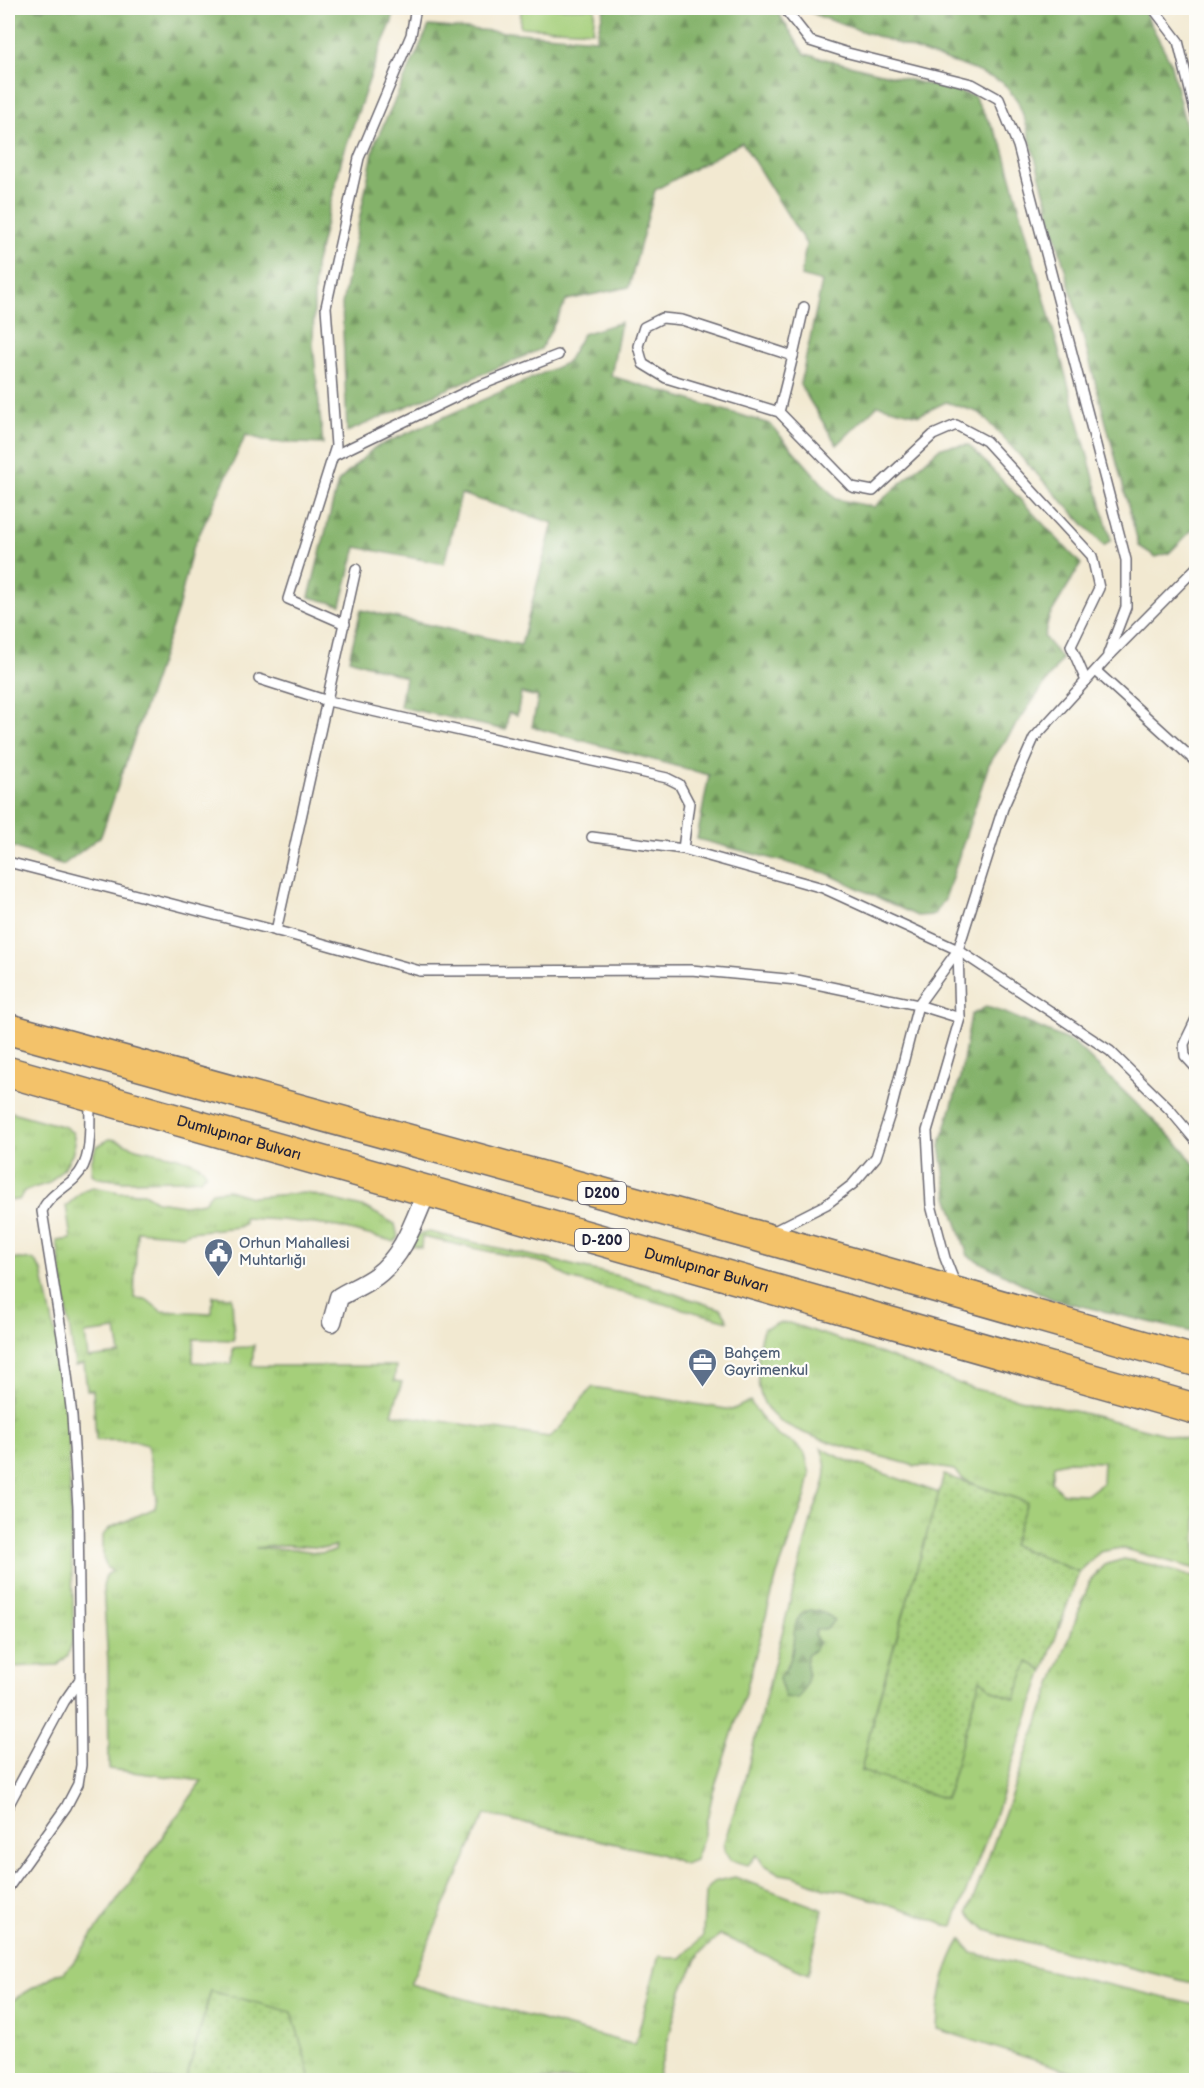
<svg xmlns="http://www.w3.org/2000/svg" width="1204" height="2088" font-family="'Balsamiq Sans',sans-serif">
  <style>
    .grass { fill: url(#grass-tufts); stroke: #64785a; stroke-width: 1.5; fill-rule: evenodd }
    .forest { fill: url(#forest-firs); stroke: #536a52; stroke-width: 1.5 }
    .garden { fill: url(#garden-dots); stroke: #64785a; stroke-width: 1.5 }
    .pitch { fill: #a5cf7a; stroke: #64785a; stroke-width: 1.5 }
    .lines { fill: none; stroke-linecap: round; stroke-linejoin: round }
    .service-casing { stroke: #6b6870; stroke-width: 12 }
    .minor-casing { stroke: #6b6870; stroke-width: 21 }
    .trunk-casing { stroke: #6b6870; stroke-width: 33 }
    .service { stroke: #fff; stroke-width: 9 }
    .minor { stroke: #fff; stroke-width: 18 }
    .trunk { stroke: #f3c26a; stroke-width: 30 }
    .labels { text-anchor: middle; stroke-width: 4.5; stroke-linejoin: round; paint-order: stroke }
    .shield { fill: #fdfcf7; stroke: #646373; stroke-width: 1.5 }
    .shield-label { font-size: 14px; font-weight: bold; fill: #22223b }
    .street-label { font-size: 15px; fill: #22223b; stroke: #fdfcf7 }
    .service-label { font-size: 15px; fill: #4e5e75; stroke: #fdfcf7; text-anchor: start }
  </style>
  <defs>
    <pattern id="grass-tufts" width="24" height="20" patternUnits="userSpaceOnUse" patternTransform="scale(1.5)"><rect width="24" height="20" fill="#a5cf7a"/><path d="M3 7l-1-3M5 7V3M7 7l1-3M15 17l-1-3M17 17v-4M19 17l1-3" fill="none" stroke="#8eb16a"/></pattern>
    <pattern id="forest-firs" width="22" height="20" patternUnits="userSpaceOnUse" patternTransform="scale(1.5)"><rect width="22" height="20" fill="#84b26a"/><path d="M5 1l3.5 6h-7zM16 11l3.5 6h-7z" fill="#6c9058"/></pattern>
    <pattern id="garden-dots" width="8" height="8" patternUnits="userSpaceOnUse" patternTransform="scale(1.5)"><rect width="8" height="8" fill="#a5cf7a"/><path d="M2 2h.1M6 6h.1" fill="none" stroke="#8eb16a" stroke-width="1.8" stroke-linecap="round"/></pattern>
  </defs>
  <rect width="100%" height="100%" fill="#fdfcf7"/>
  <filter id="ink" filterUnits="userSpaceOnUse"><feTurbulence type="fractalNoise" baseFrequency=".0167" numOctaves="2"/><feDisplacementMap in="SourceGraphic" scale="12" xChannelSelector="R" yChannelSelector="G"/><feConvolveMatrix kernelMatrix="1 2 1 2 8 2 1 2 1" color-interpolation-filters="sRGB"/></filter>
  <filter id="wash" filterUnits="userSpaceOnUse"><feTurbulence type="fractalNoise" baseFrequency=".008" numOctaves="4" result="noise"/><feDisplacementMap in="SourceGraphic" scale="24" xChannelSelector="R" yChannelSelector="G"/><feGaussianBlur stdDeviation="1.35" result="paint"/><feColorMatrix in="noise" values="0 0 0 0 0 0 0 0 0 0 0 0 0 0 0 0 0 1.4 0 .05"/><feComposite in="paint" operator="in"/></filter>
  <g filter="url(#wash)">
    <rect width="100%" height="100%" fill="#f2e9d1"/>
    <!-- grass -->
    <g class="grass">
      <polygon points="8,1111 65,1127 73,1133 75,1143 72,1155 64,1168 49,1183 24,1191 19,1200 8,1200"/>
      <path d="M109 1139C119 1139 127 1145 136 1148 151 1152 202 1158 206 1173L200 1179 186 1180 123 1181 98 1178 92 1174 91 1162 96 1147Z"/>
      <path d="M93 1187 119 1192 144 1193 157 1201 184 1205 204 1202 212 1192 228 1190 251 1197 306 1193 366 1208 395 1224 398 1237 395 1242 338 1227 282 1220 244 1218V1224L238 1227 190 1232 183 1235 137 1231 134 1298 146 1299 161 1311 212 1313 213 1296 232 1297 234 1340 194 1339 193 1362 232 1364 233 1348C241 1346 248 1349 254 1345L252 1366H396L394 1381 402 1382 392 1414 549 1437C568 1425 576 1402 593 1387L732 1410 750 1401 759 1415 778 1436 795 1444 805 1454 810 1474 806 1495 777 1575 746 1691 713 1792 703 1838 695 1860 685 1864 660 1854 485 1814 410 1984 635 2045 659 1955 667 1958H681L703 1936 705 1893 713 1882 735 1877 823 1910 808 1974 720 1935 700 1953 681 1992 657 2080H308L309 2075 211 1991 186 2080H8V2003L56 1974 62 1973 72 1964 202 1781 109 1769 108 1662 103 1587 106 1575 113 1571 107 1568 103 1558V1535L110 1528 155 1508 157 1497 147 1445 134 1441 96 1440 93 1390H87L84 1364 75 1366 57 1241 71 1239 66 1206 84 1190ZM116 1330 120 1354 88 1358 85 1334ZM286 1545 327 1548 336 1546 335 1551 322 1553 294 1549 255 1548Z"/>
      <polygon points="429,1232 623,1277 721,1309 726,1316 728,1321 570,1279 548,1264 422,1237 421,1248 408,1245 417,1235"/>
      <polygon points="8,1258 34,1260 42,1271 62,1366 68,1424 74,1636 68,1655 58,1665 8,1667"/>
      <path d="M779 1323H789L868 1349 971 1388 1091 1415 1196 1442V1569L1121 1548 1100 1552 1079 1572 1012 1545 1026 1502 979 1486 963 1479 954 1470 930 1466H915C881 1455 790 1438 769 1411 759 1398 757 1384 758 1368 758 1353 758 1341 764 1328ZM1068 1461 1103 1462 1102 1483 1088 1494 1062 1493 1051 1481 1054 1465Z"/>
      <path d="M821 1448 843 1459 939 1493 873 1719 861 1771 980 1679 994 1691 1028 1662 1044 1670 992 1824 953 1926 945 1925 913 1912 845 1891 824 1888 794 1876 780 1874 763 1864 757 1855 748 1865 730 1860 725 1851 724 1842 743 1786 812 1516C822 1489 832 1476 821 1448ZM804 1611 816 1629 814 1650 807 1655 805 1665 808 1675 786 1667C799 1650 788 1629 804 1611Z"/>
      <polygon points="1124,1559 1153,1565 1196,1578 1196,1984 1007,1937 986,1930 968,1913 1090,1581 1104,1565"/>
      <path d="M961 1939 972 1953 1196 2005V2080H1097L937 2029C938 1998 945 1966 961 1939Z"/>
    </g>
    <!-- forest -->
    <g class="forest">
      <polygon points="8,8 394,8 392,22 380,49 342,158 315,266 313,344 323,444 270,442 246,435 192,550 178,609 101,836 63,865 8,845"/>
      <polygon points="604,8 775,8 805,54 974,96 1002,144 1111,540 1104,546 980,413 946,402 919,415 878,405 837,445 800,385 822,282 801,276 806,244 742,142 655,190 629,287 567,300 541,349 347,432 342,304 375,143 429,26 596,39"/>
      <polygon points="806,8 1140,8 1144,11 1170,61 1196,167 1196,526 1169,553 1156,557 1139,546 1025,120 1017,100 1002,82 969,68 821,17 808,11"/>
      <polygon points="621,322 611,376 770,424 836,499 874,507 941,447 969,445 1081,564 1049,617 1044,637 1062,659 989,764 945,899 934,915 917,916 826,873 697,839 709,775 532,727 538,697 521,693 517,715 508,713 506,730 400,707 405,677 349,659 361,610 521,645 553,523 461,494 444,564 356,547 341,605 309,597 338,482 374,448 566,363 583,334"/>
      <polygon points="986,1007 1003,1012 1074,1043 1183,1149 1196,1167 1196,1333 1052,1299 968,1256 948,1196 940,1146 960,1078 971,1015"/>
      <path d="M810 1610C819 1611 828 1613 834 1620L827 1629H816L815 1636 819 1642 814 1650 807 1656C805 1665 808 1667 808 1675 808 1683 802 1693 798 1699L785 1697 779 1679C783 1672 790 1665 791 1657 796 1641 789 1616 810 1610Z"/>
    </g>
    <!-- garden -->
    <g class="garden">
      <polygon points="944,1475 1027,1502 1012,1545 1079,1572 1044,1670 1028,1662 1015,1699 994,1691 980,1679 946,1799 861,1771 873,1719"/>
      <polygon points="211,1991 292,2012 310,2075 308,2080 186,2080"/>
    </g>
    <!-- pitch -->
    <polygon class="pitch" points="521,8 595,8 593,31 520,27"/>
  </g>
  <g filter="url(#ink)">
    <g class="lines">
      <defs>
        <g id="service">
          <polyline points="787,8 788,13 810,41 848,53 972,84 999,99 1018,146 1126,560 1126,607 1108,654"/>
          <polyline points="1153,8 1178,41 1196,115"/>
          <polyline points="793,356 804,307"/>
          <polyline points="779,412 666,378 643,364 638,346 644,327 662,318 682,320 793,356 779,412 852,487 873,491 933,435 956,425 986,441 1092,556 1099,588 1071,646 1086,681"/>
          <polyline points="333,456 476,387 558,355"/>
          <polyline points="345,624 288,599 336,446 326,307 359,158 411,35 416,8"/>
          <polyline points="1096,671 1196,762"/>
          <polyline points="259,679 328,701 667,778 679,784 689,803 683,849"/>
          <polyline points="592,837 683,849 823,888 958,950 1110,1051 1170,1110 1196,1141"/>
          <polyline points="8,862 285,933 420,971 691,970 797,980 918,1005 960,1018"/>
          <polyline points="276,931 356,569"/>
          <polyline points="1196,1019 1184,1044 1185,1056 1196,1068"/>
          <polyline points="772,1232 827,1204 853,1184 876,1157 890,1114 918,1005 958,950 1003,808 1034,738 1106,659 1196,568"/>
          <polyline points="956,1286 945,1258 931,1205 927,1131 960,1018 958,950"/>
          <polyline points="8,1806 64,1702 80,1679"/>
          <path d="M8 1888 66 1807 78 1784 81 1765 78 1508 72 1416 63 1342 42 1211C49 1195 64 1189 75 1178 94 1160 89 1125 90 1101"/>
        </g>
        <path id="minor" d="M332 1322 339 1297C351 1290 365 1284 376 1276 404 1255 414 1221 427 1191"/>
        <g id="trunk">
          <polyline points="8,1029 761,1237 1196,1361"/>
          <path id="s1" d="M8 1072 1196 1409"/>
        </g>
      </defs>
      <!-- service casing -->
      <use href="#service" class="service-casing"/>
      <!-- minor casing -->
      <use href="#minor" class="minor-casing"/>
      <!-- trunk casing -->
      <use href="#trunk" class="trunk-casing"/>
      <!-- service -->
      <use href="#service" class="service"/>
      <!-- minor -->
      <use href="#minor" class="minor"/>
      <!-- trunk -->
      <use href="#trunk" class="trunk"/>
    </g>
  </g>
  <!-- icons -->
  <defs>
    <symbol id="civic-pin" viewBox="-11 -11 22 30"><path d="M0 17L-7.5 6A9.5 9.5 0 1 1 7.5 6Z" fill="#5c6f8a" stroke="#fdfcf7"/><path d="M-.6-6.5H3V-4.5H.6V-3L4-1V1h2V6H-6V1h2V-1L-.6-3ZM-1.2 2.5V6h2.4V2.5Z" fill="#fff"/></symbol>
    <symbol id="office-pin" viewBox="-11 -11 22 30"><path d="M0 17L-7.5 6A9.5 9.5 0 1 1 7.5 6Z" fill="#5c6f8a" stroke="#fdfcf7"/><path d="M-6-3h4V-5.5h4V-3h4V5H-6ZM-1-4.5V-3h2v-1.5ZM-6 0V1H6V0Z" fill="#fff"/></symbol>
  </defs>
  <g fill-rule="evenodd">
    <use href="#civic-pin" x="202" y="1236" width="33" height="45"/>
    <use href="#office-pin" x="686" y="1346" width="33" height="45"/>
  </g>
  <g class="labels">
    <!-- shield labels -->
    <g class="shield">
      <rect x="578" y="1182" width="48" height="22" rx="4.5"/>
      <rect x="575" y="1229" width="54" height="22" rx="4.5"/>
    </g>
    <g class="shield-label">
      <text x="602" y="1198">D200</text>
      <text x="602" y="1245">D-200</text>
    </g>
    <!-- street labels -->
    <g class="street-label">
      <text dy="5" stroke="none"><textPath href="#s1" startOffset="240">Dumlupınar Bulvarı</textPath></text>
      <text dy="5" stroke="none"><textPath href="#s1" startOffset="726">Dumlupınar Bulvarı</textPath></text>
    </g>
    <!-- service labels -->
    <g class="service-label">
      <text x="239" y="1248">Orhun Mahallesi<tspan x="239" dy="17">Muhtarlığı</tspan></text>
      <text x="724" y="1358">Bahçem<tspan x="724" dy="17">Gayrimenkul</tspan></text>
    </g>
  </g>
  <!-- margin -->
  <rect width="1204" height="2088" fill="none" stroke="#fdfcf7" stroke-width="30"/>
</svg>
